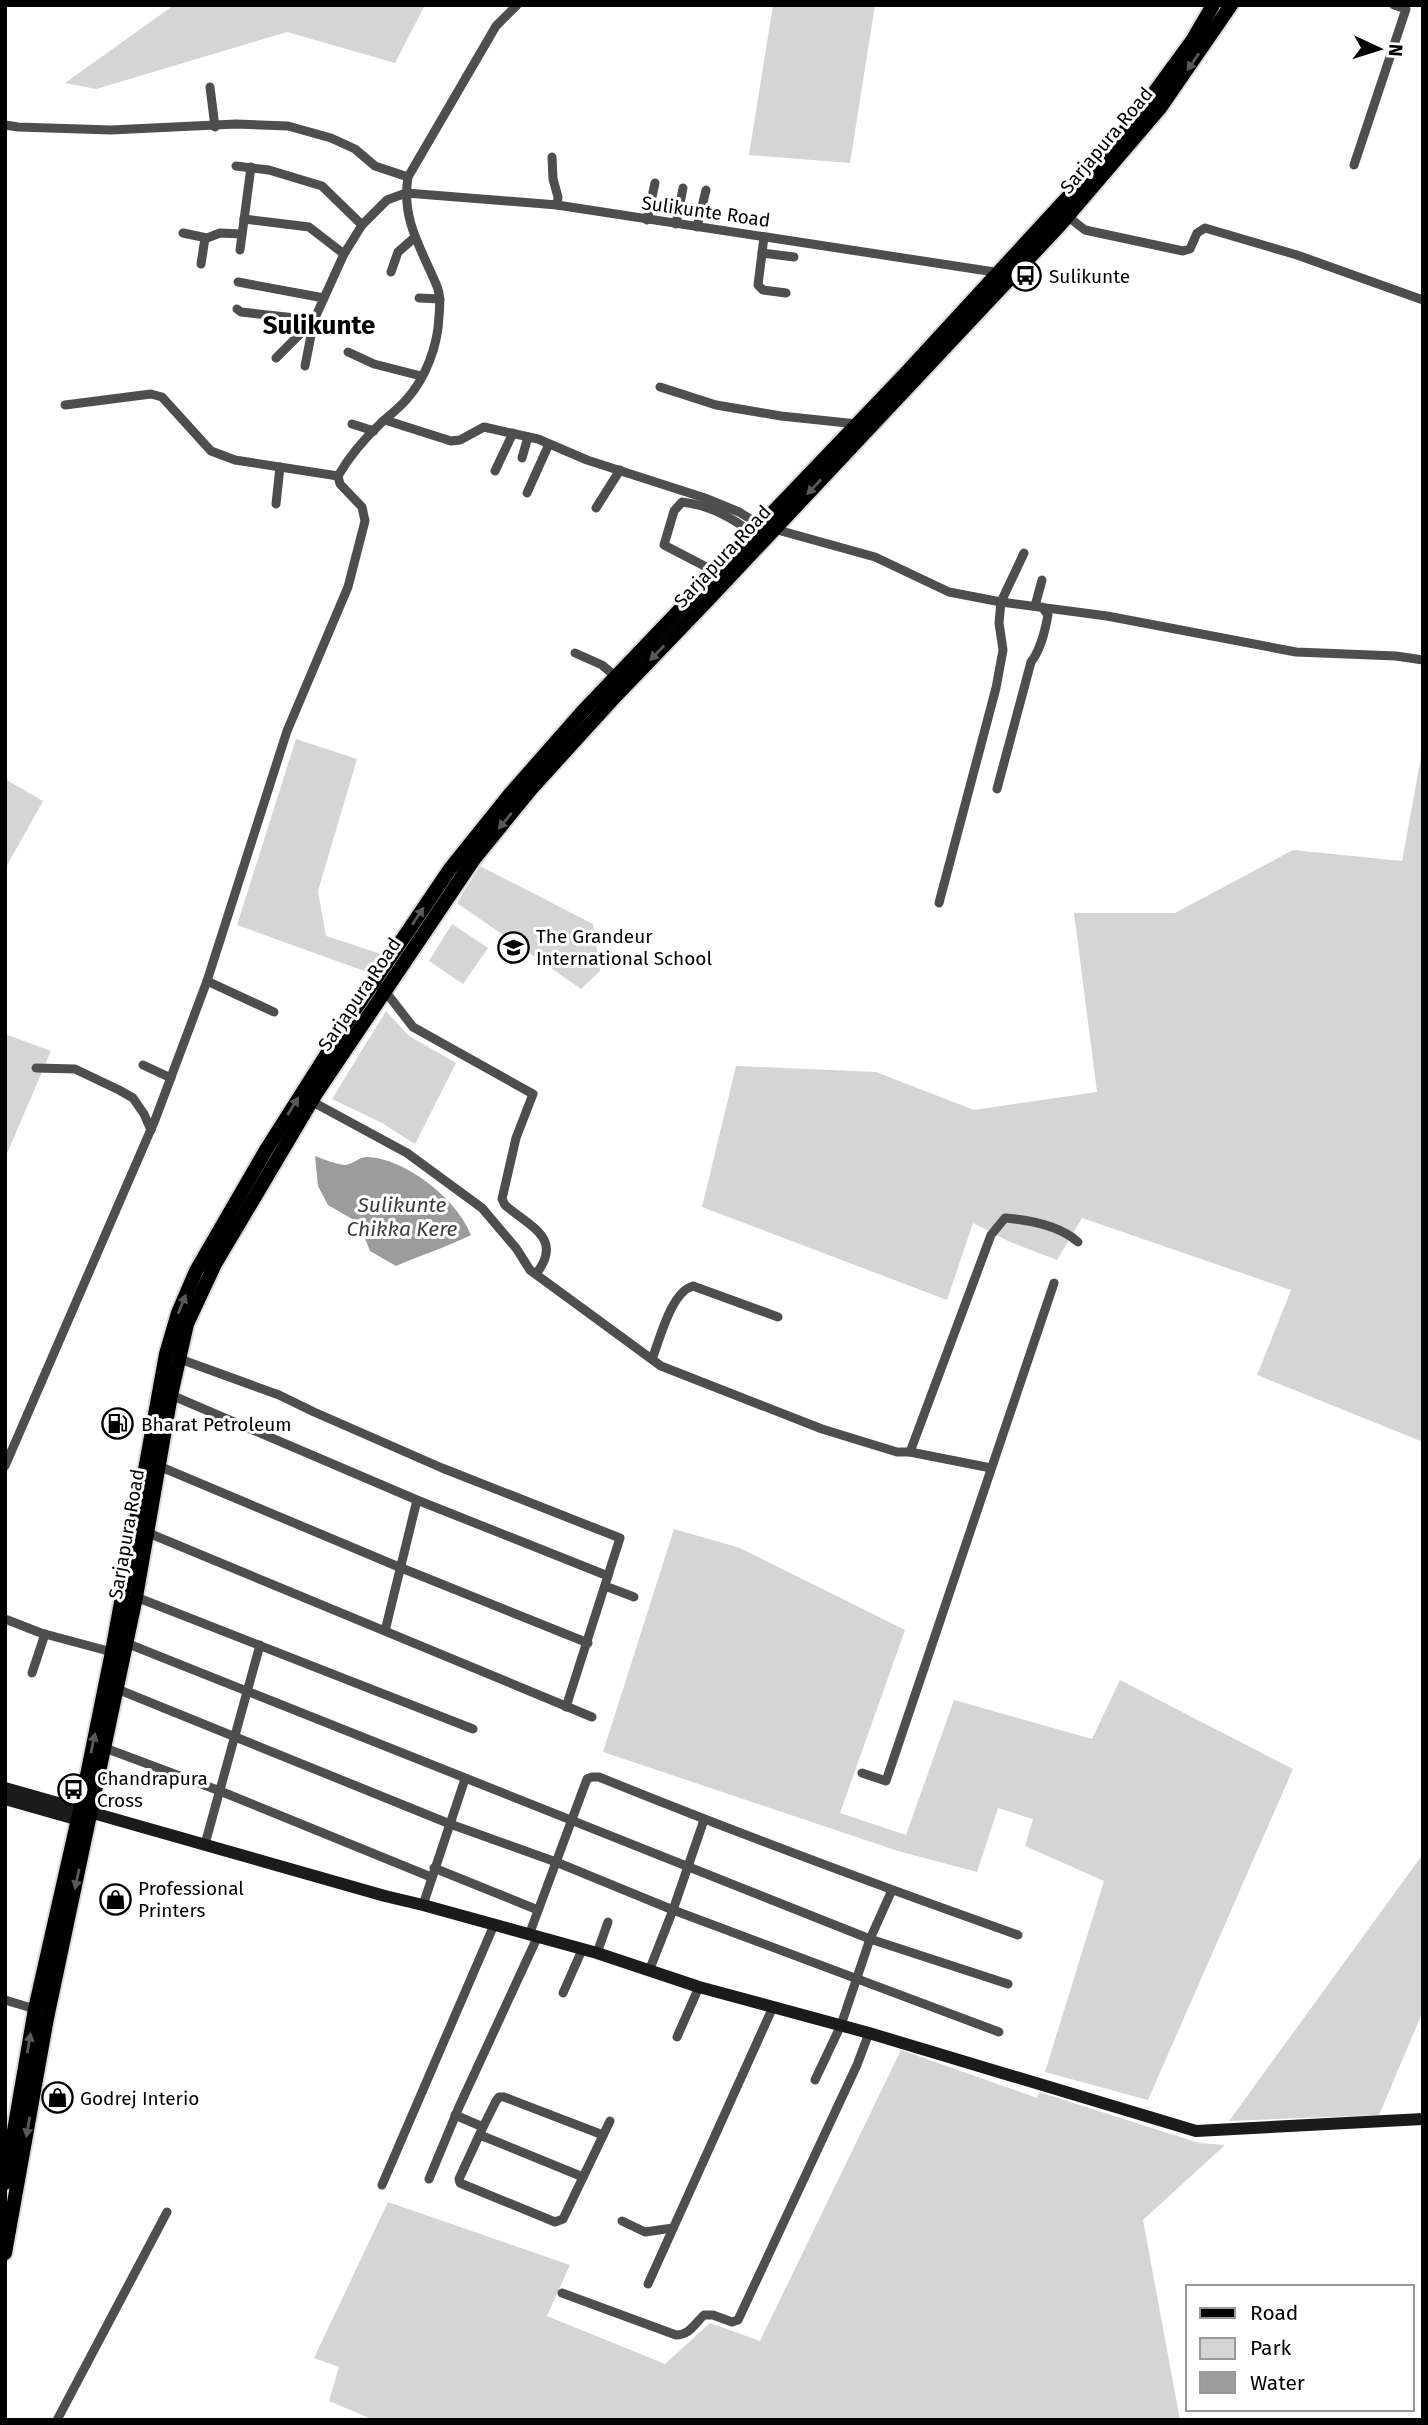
<svg xmlns="http://www.w3.org/2000/svg" width="1428" height="2425" font-family="'Fira Sans',sans-serif">
  <style>
    .green { fill: #d5d5d5 }
    .water { fill: #9c9c9c }
    .lines { fill: none; stroke-linecap: round; stroke-linejoin: round }
    .primary-casing { stroke: #dbdbdb; stroke-width: 18 }
    .street { stroke: #4e4e4e; stroke-width: 9 }
    .secondary { stroke: #1b1b1b; stroke-width: 12 }
    .primary { stroke: #000; stroke-width: 14 }
    .oneway { fill: #595959 }
    .labels { text-anchor: middle; stroke-width: 6; stroke-linejoin: round; paint-order: stroke }
    .street-label { font-size: 19px; fill: #000; stroke: #fff }
    .poi-label { font-size: 19px; fill: #000; stroke: #fff; text-anchor: start }
    .water-label { font-size: 21px; font-style: italic; fill: #3d3d3d; stroke: #fff }
    .district-label { font-size: 26px; font-weight: bold; fill: #000; stroke: #fff }
  </style>
  <rect width="100%" height="100%" fill="#fff"/>
  <!-- green -->
  <g class="green">
    <polygon points="174,5 425,5 395,63 287,32 96,89 65,83"/>
    <polygon points="773,5 875,5 850,163 749,155"/>
    <polygon points="296,739 357,759 318,891 326,936 381,954 367,972 237,925"/>
    <polygon points="1423,746 1423,1442 1257,1375 1291,1290 1082,1218 1057,1260 1010,1242 973,1223 947,1300 702,1207 736,1066 876,1072 974,1110 1097,1092 1074,913 1175,913 1293,850 1402,861"/>
    <polygon points="5,779 43,801 5,869"/>
    <polygon points="480,866 593,924 600,971 581,989 457,903"/>
    <polygon points="452,924 488,948 463,984 429,961"/>
    <polygon points="386,1011 409,1036 456,1063 415,1144 382,1123 332,1099"/>
    <polygon points="5,1034 51,1051 5,1158"/>
    <polygon points="674,1529 740,1548 905,1630 840,1813 906,1835 954,1700 1092,1739 1120,1680 1293,1769 1148,2100 1045,2072 1104,1881 1025,1846 1033,1819 998,1808 977,1872 898,1851 603,1752"/>
    <polygon points="1423,1854 1423,2011 1379,2115 1229,2121"/>
    <polygon points="901,2050 1037,2098 1039,2092 1199,2143 1225,2145 1143,2220 1180,2420 374,2420 329,2401 339,2367 314,2358 388,2202 570,2265 547,2316 665,2364 710,2323 760,2341"/>
  </g>
  <!-- water -->
  <path class="water" d="M315 1156C323 1159 338 1165 346 1165 353 1164 359 1157 367 1157 405 1158 458 1200 471 1235 447 1247 421 1255 396 1266L370 1251 359 1223 328 1205 318 1186Z"/>
  <g class="lines">
    <defs>
      <g id="primary">
        <polyline points="5,2183 35,2009 80,1810 112,1652 166,1354 178,1313 196,1271 266,1150 358,1005 450,869 511,793 583,711 905,374 1067,198 1135,119 1192,41 1213,5"/>
        <polyline points="5,2253 47,2018 136,1597 171,1395 187,1324 215,1264 317,1092 474,859 531,789 611,701 708,600 1060,225 1160,108 1231,5"/>
      </g>
    </defs>
    <!-- primary casing -->
    <use href="#primary" class="primary-casing"/>
    <!-- street -->
    <g class="street">
      <polyline points="210,87 215,127"/>
      <path d="M5 125 18 127 111 130 236 124 288 126 331 138 355 149 375 166 408 177C401 219 421 248 436 284 441 294 440 306 439 316 438 345 426 378 406 400 399 408 390 415 382 422 366 437 349 457 338 476L340 484 362 507 365 521 348 587 287 731 207 981 155 1120 5 1466"/>
      <polyline points="552,157 553,179 558,197 557,205"/>
      <polyline points="1354,165 1406,9 1394,5"/>
      <polyline points="236,166 269,170 322,186 362,225"/>
      <polyline points="408,177 496,26 517,5"/>
      <polyline points="1067,216 1085,230 1183,251 1190,249 1197,233 1205,228 1297,255 1423,300"/>
      <polyline points="244,219 309,227 344,254"/>
      <polyline points="647,220 655,183"/>
      <polyline points="676,224 683,188"/>
      <polyline points="697,227 706,190"/>
      <polyline points="183,233 207,238 220,233 242,234"/>
      <polyline points="764,237 758,285 763,290 786,293"/>
      <polyline points="240,250 251,167"/>
      <polyline points="762,253 794,257"/>
      <polyline points="201,264 205,238"/>
      <polyline points="391,272 398,252 414,238"/>
      <polyline points="238,282 324,298"/>
      <polyline points="419,298 440,299"/>
      <polyline points="237,309 241,312 314,320 305,366"/>
      <polyline points="348,352 374,364 421,376"/>
      <polyline points="276,358 314,320 344,254 362,225 387,200 406,193 557,205 1001,273"/>
      <polyline points="660,387 716,405 781,416 857,424"/>
      <polyline points="65,405 151,394 162,397 211,451 235,460 338,476"/>
      <polyline points="385,420 451,441 460,440 484,427 538,439 587,460 705,498 739,512 760,525 875,557 949,592 1001,602 1107,616 1296,652 1396,656 1423,660"/>
      <polyline points="352,424 374,431"/>
      <polyline points="522,458 528,437"/>
      <polyline points="495,471 513,433"/>
      <polyline points="527,493 549,444"/>
      <polyline points="276,504 280,467"/>
      <polyline points="596,508 620,470"/>
      <path d="M716 572 664 545 674 511 682 502C709 505 732 517 753 534"/>
      <polyline points="1035,606 1042,580"/>
      <polyline points="575,653 602,665 616,677"/>
      <path d="M997 789 1031 662C1041 649 1045 631 1048 615L1042 607"/>
      <polyline points="939,903 996,688 1003,650 999,623 1001,602 1024,553"/>
      <polyline points="207,981 274,1012"/>
      <path d="M374 982 385 991 413 1027 533 1094 516 1138 502 1199 505 1205C530 1227 564 1238 536 1274"/>
      <polyline points="143,1065 171,1078"/>
      <polyline points="36,1068 75,1069 119,1090 133,1098 144,1114 151,1130"/>
      <polyline points="311,1101 407,1153 482,1208 516,1248 530,1270 661,1366 822,1429 897,1452 910,1452 991,1468"/>
      <polyline points="177,1358 279,1395 314,1412 442,1468 620,1538 566,1707"/>
      <path d="M652 1359C660 1339 671 1292 693 1286L778 1317"/>
      <polyline points="171,1395 417,1500 608,1576"/>
      <path d="M910 1452 991 1235 1005 1218C1030 1220 1059 1225 1078 1242"/>
      <polyline points="154,1464 399,1567 588,1643"/>
      <polyline points="146,1532 592,1717"/>
      <polyline points="605,1586 634,1597"/>
      <polyline points="136,1597 473,1729"/>
      <polyline points="5,1619 41,1633 112,1652"/>
      <polyline points="385,1631 417,1500"/>
      <polyline points="126,1643 870,1939 1008,1984"/>
      <polyline points="32,1673 45,1634"/>
      <polyline points="117,1689 450,1824 556,1862 673,1910 999,2032"/>
      <polyline points="105,1748 220,1791 431,1877"/>
      <polyline points="862,1773 886,1781 1054,1283"/>
      <polyline points="205,1844 260,1645"/>
      <polyline points="434,1868 538,1910"/>
      <polyline points="423,1905 465,1779"/>
      <path d="M529 1935 587 1779 592 1777H599C737 1833 877 1885 1018 1935"/>
      <polyline points="597,1953 608,1922"/>
      <polyline points="649,1971 673,1910 704,1820"/>
      <polyline points="563,1993 582,1950"/>
      <polyline points="5,2000 35,2009"/>
      <polyline points="677,2037 699,1987"/>
      <polyline points="815,2080 841,2025 870,1939 892,1890"/>
      <polyline points="455,2115 483,2127 496,2101 499,2097 504,2097 603,2135"/>
      <polyline points="483,2127 459,2179 460,2183 555,2222 563,2219 610,2121"/>
      <polyline points="480,2135 583,2177"/>
      <polyline points="429,2179 459,2107 537,1938"/>
      <polyline points="382,2185 494,1925"/>
      <polyline points="622,2221 645,2232 673,2228"/>
      <polyline points="648,2284 773,2007"/>
      <path d="M562 2293 676 2335C690 2335 695 2323 704 2315H713L732 2322 738 2320 857 2065 869 2033"/>
      <polyline points="57,2420 167,2212"/>
    </g>
    <!-- secondary -->
    <g class="secondary">
      <polyline points="5,1788 385,1896 423,1905 597,1953 699,1987 869,2033 1196,2131 1423,2119"/>
      <polyline points="5,1799 86,1822"/>
    </g>
    <!-- primary -->
    <use href="#primary" class="primary"/>
  </g>
  <!-- one-way arrows -->
  <defs><path id="oneway-solid" d="M-6-.8H1V-3.2L6.5 0L1 3.2V.8H-6Z" transform="scale(1.75)"/></defs>
  <g class="oneway">
    <use href="#oneway-solid" transform="translate(1193 62) rotate(125)"/>
    <use href="#oneway-solid" transform="translate(814 487) rotate(133)"/>
    <use href="#oneway-solid" transform="translate(657 653) rotate(134)"/>
    <use href="#oneway-solid" transform="translate(505 821) rotate(130)"/>
    <use href="#oneway-solid" transform="translate(418 916) rotate(-56)"/>
    <use href="#oneway-solid" transform="translate(293 1106) rotate(-58)"/>
    <use href="#oneway-solid" transform="translate(182 1304) rotate(-68)"/>
    <use href="#oneway-solid" transform="translate(93 1743) rotate(-78)"/>
    <use href="#oneway-solid" transform="translate(77 1879) rotate(102)"/>
    <use href="#oneway-solid" transform="translate(29 2043) rotate(-80)"/>
    <use href="#oneway-solid" transform="translate(28 2127) rotate(100)"/>
  </g>
  <!-- icons -->
  <defs>
    <symbol id="bus-ring" viewBox="-11 -11 22 22"><circle r="9.5" fill="#fff" stroke="#000" stroke-width="1.5"/><path d="M-5-6H5V4H4V6H2V4H-2V6H-4V4H-5ZM-3.5-4V0h7V-4ZM-3.5 1.2v1.5H-2V1.2ZM2 1.2v1.5H3.5V1.2Z" fill="#000"/></symbol>
    <symbol id="school-ring" viewBox="-11 -11 22 22"><circle r="9.5" fill="#fff" stroke="#000" stroke-width="1.5"/><path d="M0-5L7-2L0 1L-7-2ZM-4 1L0 2.5L4 1V4Q0 6-4 4Z" fill="#000"/></symbol>
    <symbol id="fuel-ring" viewBox="-11 -11 22 22"><circle r="9.5" fill="#fff" stroke="#000" stroke-width="1.5"/><path d="M-5.5-6h7V0h2V4h1.3V-2.5L3-4.5l.8-.8L6-3V5H2.5V1h-1V6h-7ZM-4.2-4.7v3.2H.2V-4.7Z" fill="#000"/></symbol>
    <symbol id="shop-ring" viewBox="-11 -11 22 22"><circle r="9.5" fill="#fff" stroke="#000" stroke-width="1.5"/><path d="M-5-2.5h2.3a2.7 3.5 0 0 1 5.4 0H5L5.5 6h-11ZM-1.5-2.5h3a1.5 2.3 0 0 0-3 0Z" fill="#000"/></symbol>
  </defs>
  <g fill-rule="evenodd">
    <use href="#bus-ring" x="1008" y="258" width="35" height="35"/>
    <use href="#school-ring" x="496" y="930" width="35" height="35"/>
    <use href="#fuel-ring" x="100" y="1406" width="35" height="35"/>
    <use href="#bus-ring" x="56" y="1772" width="35" height="35"/>
    <use href="#shop-ring" x="98" y="1882" width="35" height="35"/>
    <use href="#shop-ring" x="40" y="2080" width="35" height="35"/>
  </g>
  <g class="labels">
    <!-- street labels -->
    <g class="street-label">
      <text transform="translate(1106 140) rotate(-50)" y="7">Sarjapura Road</text>
      <text transform="translate(706 211) rotate(8)" y="7">Sulikunte Road</text>
      <text transform="translate(722 556) rotate(-47)" y="7">Sarjapura Road</text>
      <text transform="translate(359 994) rotate(-56)" y="7">Sarjapura Road</text>
      <text transform="translate(126 1534) rotate(-80)" y="7">Sarjapura Road</text>
    </g>
    <!-- poi labels -->
    <g class="poi-label">
      <text x="1049" y="283">Sulikunte</text>
      <text x="536" y="943">The Grandeur<tspan x="536" dy="22">International School</tspan></text>
      <text x="141" y="1431">Bharat Petroleum</text>
      <text x="97" y="1785">Chandrapura<tspan x="97" dy="22">Cross</tspan></text>
      <text x="138" y="1895">Professional<tspan x="138" dy="22">Printers</tspan></text>
      <text x="80" y="2105">Godrej Interio</text>
    </g>
    <!-- water labels -->
    <g class="water-label">
      <text x="402" y="1212">Sulikunte<tspan x="402" dy="24">Chikka Kere</tspan></text>
    </g>
    <!-- district labels -->
    <g class="district-label">
      <text x="319" y="334">Sulikunte</text>
    </g>
  </g>
  <!-- border -->
  <rect width="1428" height="2425" fill="none" stroke="#000000" stroke-width="14"/>
  <!-- legend -->
  <rect x="1186" y="2285" width="228" height="126" fill="#ffffff" stroke="#999999" stroke-width="2"/>
  <rect x="1200" y="2308" width="35" height="10" fill="#000000" stroke="#999999" stroke-width="2"/>
  <text x="1250" y="2320" font-size="21" fill="#000000">Road</text>
  <rect x="1200" y="2338" width="35" height="21" fill="#d5d5d5" stroke="#999999" stroke-width="2"/>
  <text x="1250" y="2355" font-size="21" fill="#000000">Park</text>
  <rect x="1200" y="2372" width="35" height="21" fill="#9c9c9c" stroke="#999999" stroke-width="2"/>
  <text x="1250" y="2390" font-size="21" fill="#000000">Water</text>
  <!-- north arrow -->
  <g transform="translate(1379 49) rotate(94)" stroke="#ffffff" stroke-width="5" paint-order="stroke">
  <path d="M0-5L12 26L0 18L-12 26Z" fill="#000000"/>
  <text y="-10" font-size="19" font-weight="bold" text-anchor="middle" fill="#000000">N</text>
  </g>
</svg>
